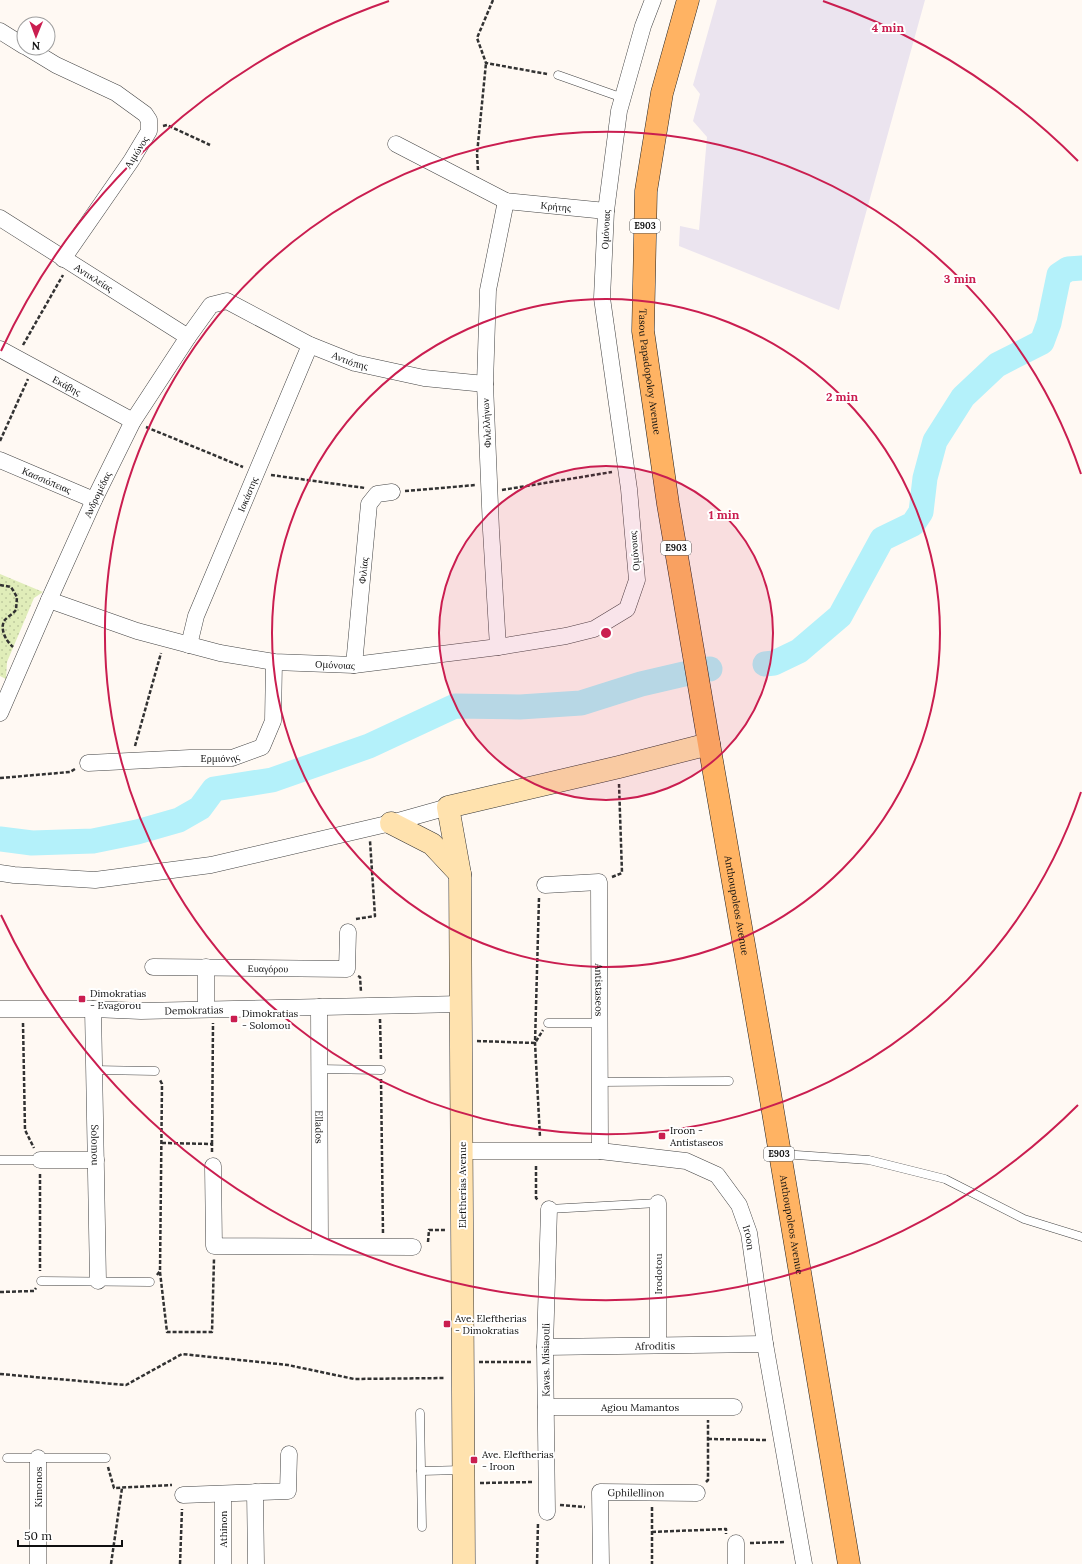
<svg xmlns="http://www.w3.org/2000/svg" width="1082" height="1564" font-family="Lora,serif">
  <style>
    .industrial { fill: #ebe4ef }
    .park { fill: url(#park-dots) }
    .lines { fill: none; stroke-linecap: round; stroke-linejoin: round }
    .river { stroke: #b4f1fa; stroke-width: 25 }
    .service-casing { stroke: #434343; stroke-width: 9 }
    .minor-casing { stroke: #434343; stroke-width: 17 }
    .secondary-casing { stroke: #323232; stroke-width: 23 }
    .primary-casing { stroke: #212121; stroke-width: 23 }
    .path { stroke: #323232; stroke-width: 2.5; stroke-dasharray: 4 2; stroke-linecap: butt }
    .service { stroke: #fff; stroke-width: 8 }
    .minor { stroke: #fff; stroke-width: 16 }
    .secondary { stroke: #ffe2ae; stroke-width: 22 }
    .primary { stroke: #ffb363; stroke-width: 22 }
    .ring { fill: none; stroke: #ca1e50; stroke-width: 2 }
    .poi-dot { fill: #ca1e50; stroke: #fff; stroke-width: 1.5 }
    .labels { text-anchor: middle; stroke-width: 4; stroke-linejoin: round; paint-order: stroke }
    .shield { fill: #fff; stroke: #585858; stroke-width: 1 }
    .shield-label { font-size: 9px; font-weight: bold; fill: #101010 }
    .street-label { font-size: 10px; fill: #101010; stroke: #fff }
    .poi-label { font-size: 10px; fill: #101010; stroke: #fff; text-anchor: start }
    .centre { fill: #ca1e50; stroke: #fff; stroke-width: 2 }
    .ring-label { font-size: 12px; text-anchor: middle; font-weight: bold; fill: #ca1e50; stroke: #fff; stroke-width: 4; stroke-linejoin: round; paint-order: stroke }
  </style>
  <defs>
    <pattern id="park-dots" width="8" height="8" patternUnits="userSpaceOnUse"><rect width="8" height="8" fill="#e0edb9"/><path d="M2 2h.1M6 6h.1" fill="none" stroke="#bfca9e" stroke-width="1.8" stroke-linecap="round"/></pattern>
  </defs>
  <rect width="100%" height="100%" fill="#fff9f3"/>
  <!-- industrial -->
  <polygon class="industrial" points="717,0 925,0 839,310 679,246 680,226 699,230 707,137 693,121 700,94 693,85"/>
  <!-- park -->
  <polygon class="park" points="0,574 43,592 34,598 7,662 6,679 0,676"/>
  <g class="lines">
    <!-- river -->
    <g class="river">
      <polyline points="765,664 774,663 799,651 840,616 882,539 913,524 921,512 925,478 935,441 963,397 997,365 1042,342 1049,323 1059,275 1068,269 1082,268"/>
      <polyline points="709,669 710,669"/>
      <polyline points="0,839 32,843 93,841 137,832 179,820 200,808 214,789 272,780 369,746 455,706 520,707 581,703 641,684 684,674"/>
    </g>
    <defs>
      <g id="service">
        <polyline points="558,75 623,98"/>
        <polyline points="548,1023 600,1023"/>
        <polyline points="319,1069 381,1070"/>
        <polyline points="94,1070 155,1071"/>
        <polyline points="599,1082 729,1081"/>
        <polyline points="782,1154 869,1160 945,1179 1024,1219 1082,1237"/>
        <polyline points="0,1160 40,1160"/>
        <polyline points="549,1209 658,1203"/>
        <polyline points="41,1281 150,1282"/>
        <polyline points="420,1413 422,1527"/>
        <polyline points="7,1458 106,1458"/>
        <polyline points="421,1471 462,1470"/>
      </g>
      <g id="minor">
        <polyline points="0,31 24,46"/>
        <polyline points="28,48 56,65 116,93 145,114 149,120 149,131 131,161 63,259"/>
        <path id="s1" d="M396 144 506 201 606 211"/>
        <path id="s2" d="M0 218 188 337"/>
        <path id="s3" d="M0 349 133 421"/>
        <path id="s4" d="M0 460 94 500"/>
        <path id="s5" d="M49 600 137 631 220 653 274 662 354 665 498 647 566 636 594 629 627 609 637 580 629 489 602 298 606 211 619 111 643 26 653 0"/>
        <path id="s6" d="M189 645 196 616 310 345"/>
        <polyline points="498,647 491,530 485,384 488,290 506,201"/>
        <path id="s7" d="M354 665 369 504 377 494 392 492"/>
        <path id="s8" d="M0 713 49 600 94 500 133 421 188 337 211 305 227 301 310 345 355 363 424 378 485 384"/>
        <path id="s9" d="M88 763 190 758H232L262 747 273 721 274 662"/>
        <polyline points="0,873 14,875 95,880 211,865 391,823 448,807"/>
        <path id="s10" d="M545 885 599 882 600 1151"/>
        <path id="s11" d="M153 967 347 969 348 932"/>
        <path id="s12" d="M319 1007 320 1246"/>
        <polyline points="206,1008 206,967"/>
        <path id="s13" d="M0 1009H93L141 1011 461 1004"/>
        <path id="s14" d="M93 1009 98 1281"/>
        <path id="s15" d="M461 1151H600L686 1161 717 1175 739 1205 749 1233 765 1344 804 1564"/>
        <polyline points="40,1160 96,1160"/>
        <polyline points="213,1166 214,1246 413,1247"/>
        <polyline points="658,1345 658,1203"/>
        <path id="s16" d="M545 1347 765 1344"/>
        <path id="s17" d="M546 1407H734"/>
        <polyline points="38,1458 38,1564"/>
        <polyline points="255,1492 256,1564"/>
        <polyline points="223,1494 223,1564"/>
        <polyline points="183,1495 288,1491 289,1454"/>
        <path id="s18" d="M547 1512 545 1347 549 1209"/>
        <polyline points="736,1543 736,1564"/>
        <path id="s19" d="M601 1564 600 1492 697 1493"/>
      </g>
      <g id="secondary">
        <polyline points="391,823 432,844 460,874"/>
        <polyline points="464,1564 460,874 448,807 619,767 709,744"/>
      </g>
      <g id="primary">
        <path id="s20" d="M688 0 662 93 646 191 643 331 668 504 709 744 769 1088 849 1564"/>
      </g>
    </defs>
    <!-- service casing -->
    <use href="#service" class="service-casing"/>
    <!-- minor casing -->
    <use href="#minor" class="minor-casing"/>
    <!-- secondary casing -->
    <use href="#secondary" class="secondary-casing"/>
    <!-- primary casing -->
    <use href="#primary" class="primary-casing"/>
    <!-- path -->
    <g class="path">
      <polyline points="493,0 477,38 486,63 547,74"/>
      <polyline points="163,126 167,125 210,145"/>
      <polyline points="478,170 477,154 486,63"/>
      <polyline points="23,345 63,275"/>
      <polyline points="146,427 243,467"/>
      <polyline points="0,441 28,379"/>
      <polyline points="271,475 365,488"/>
      <polyline points="502,490 612,472"/>
      <polyline points="405,491 476,485"/>
      <path d="M0 585 11 587 17 597 16 610C13 614 7 617 4 621 0 630 6 641 13 647"/>
      <polyline points="135,746 161,653"/>
      <polyline points="0,778 70,772 75,769"/>
      <polyline points="612,877 622,873 619,784"/>
      <polyline points="539,898 535,1043 540,1137"/>
      <polyline points="356,919 375,916 370,841"/>
      <polyline points="358,976 360,977 361,992"/>
      <polyline points="380,1019 381,1060"/>
      <polyline points="23,1023 25,1130 34,1148"/>
      <polyline points="477,1041 535,1043 543,1030"/>
      <polyline points="381,1079 383,1234"/>
      <polyline points="162,1143 212,1144 212,1153"/>
      <polyline points="212,1144 213,1023"/>
      <polyline points="536,1166 536,1198 538,1200"/>
      <polyline points="40,1174 40,1271"/>
      <polyline points="428,1242 429,1230 445,1230"/>
      <polyline points="160,1272 167,1332 212,1332 214,1259"/>
      <polyline points="157,1275 160,1271 162,1084 160,1080"/>
      <polyline points="0,1292 34,1291 36,1288"/>
      <polyline points="479,1362 532,1362"/>
      <polyline points="0,1374 126,1385 182,1354 288,1365 354,1379 445,1378"/>
      <polyline points="708,1439 767,1440"/>
      <polyline points="108,1467 114,1488 172,1485"/>
      <polyline points="706,1482 708,1480 708,1420"/>
      <polyline points="480,1483 533,1482"/>
      <polyline points="560,1505 585,1507"/>
      <polyline points="652,1507 652,1564"/>
      <polyline points="652,1532 726,1529 726,1534"/>
      <polyline points="750,1543 785,1542"/>
      <polyline points="111,1564 122,1488"/>
      <polyline points="180,1564 182,1509"/>
      <polyline points="537,1564 538,1523"/>
    </g>
    <!-- service -->
    <use href="#service" class="service"/>
    <!-- minor -->
    <use href="#minor" class="minor"/>
    <!-- secondary -->
    <use href="#secondary" class="secondary"/>
    <!-- primary -->
    <use href="#primary" class="primary"/>
  </g>
  <!-- distance rings -->
  <circle cx="606" cy="633" r="167" fill="#ca1e50" fill-opacity=".12"/>
  <g class="ring">
    <circle cx="606" cy="633" r="167"/>
    <circle cx="606" cy="633" r="334"/>
    <path d="M1081 792A501 501 0 1 1 1081 474"/>
    <path d="M1078 1105A668 668 0 0 1 1 915M1 351A668 668 0 0 1 389 1M823 1A668 668 0 0 1 1078 161"/>
  </g>
  <!-- markers -->
  <g class="poi-dot">
    <rect x="78" y="995" width="8" height="8" rx="2"/>
    <rect x="230" y="1015" width="8" height="8" rx="2"/>
    <rect x="658" y="1132" width="8" height="8" rx="2"/>
    <rect x="443" y="1320" width="8" height="8" rx="2"/>
    <rect x="470" y="1456" width="8" height="8" rx="2"/>
  </g>
  <g class="labels">
    <!-- shield labels -->
    <g class="shield">
      <rect x="630" y="219" width="30" height="14" rx="3"/>
      <rect x="661" y="541" width="30" height="14" rx="3"/>
      <rect x="764" y="1147" width="30" height="14" rx="3"/>
    </g>
    <g class="shield-label">
      <text x="645" y="229">E903</text>
      <text x="676" y="551">E903</text>
      <text x="779" y="1157">E903</text>
    </g>
    <!-- street labels -->
    <g class="street-label">
      <text transform="translate(136 152) rotate(-58)" y="4">Αιμώνος</text>
      <text dy="4" stroke="none"><textPath href="#s1" startOffset="174">Κρήτης</textPath></text>
      <text dy="4" stroke="none"><textPath href="#s5" startOffset="979">Ομόνοιας</textPath></text>
      <text dy="4" stroke="none"><textPath href="#s2" startOffset="111">Αντικλείας</textPath></text>
      <text dy="4" stroke="none"><textPath href="#s8" startOffset="614">Αντιόπης</textPath></text>
      <text dy="4" stroke="none"><textPath href="#s20" startOffset="377">Tasou Papadopoloy Avenue</textPath></text>
      <text dy="4" stroke="none"><textPath href="#s3" startOffset="76">Εκάβης</textPath></text>
      <text transform="translate(486 423) rotate(-93)" y="4">Φιλελλήνων</text>
      <text dy="4" stroke="none"><textPath href="#s4" startOffset="51">Κασσιόπειας</textPath></text>
      <text dy="4" stroke="none"><textPath href="#s6" startOffset="162">Ιοκάστης</textPath></text>
      <text dy="4" stroke="none"><textPath href="#s8" startOffset="239">Ανδρομέδας</textPath></text>
      <text transform="translate(634 551) rotate(-95)" y="4">Ομόνοιας</text>
      <text dy="4" stroke="none"><textPath href="#s7" startOffset="95">Φιλίας</textPath></text>
      <text dy="4" stroke="none"><textPath href="#s5" startOffset="295">Ομόνοιας</textPath></text>
      <text dy="4" stroke="none"><textPath href="#s9" startOffset="132">Ερμιόνης</textPath></text>
      <text dy="4" stroke="none"><textPath href="#s20" startOffset="918">Anthoupoleos Avenue</textPath></text>
      <text dy="4" stroke="none"><textPath href="#s11" startOffset="115">Ευαγόρου</textPath></text>
      <text dy="4" stroke="none"><textPath href="#s10" startOffset="162">Antistaseos</textPath></text>
      <text dy="4" stroke="none"><textPath href="#s13" startOffset="194">Demokratias</textPath></text>
      <text dy="4" stroke="none"><textPath href="#s12" startOffset="120">Ellados</textPath></text>
      <text dy="4" stroke="none"><textPath href="#s14" startOffset="136">Solomou</textPath></text>
      <text transform="translate(462 1185) rotate(-90)" y="4">Eleftherias Avenue</text>
      <text dy="4" stroke="none"><textPath href="#s20" startOffset="1242">Anthoupoleos Avenue</textPath></text>
      <text dy="4" stroke="none"><textPath href="#s15" startOffset="331">Iroon</textPath></text>
      <text transform="translate(658 1274) rotate(-90)" y="4">Irodotou</text>
      <text dy="4" stroke="none"><textPath href="#s16" startOffset="110">Afroditis</textPath></text>
      <text dy="4" stroke="none"><textPath href="#s18" startOffset="152">Kavas. Misiaouli</textPath></text>
      <text dy="4" stroke="none"><textPath href="#s17" startOffset="94">Agiou Mamantos</textPath></text>
      <text transform="translate(38 1487) rotate(-90)" y="4">Kimonos</text>
      <text dy="4" stroke="none"><textPath href="#s19" startOffset="108">Gphilellinon</textPath></text>
      <text transform="translate(223 1529) rotate(-90)" y="4">Athinon</text>
    </g>
    <!-- poi labels -->
    <g class="poi-label">
      <text x="90" y="997">Dimokratias<tspan x="90" dy="12">- Evagorou</tspan></text>
      <text x="242" y="1017">Dimokratias<tspan x="242" dy="12">- Solomou</tspan></text>
      <text x="670" y="1134">Iroon -<tspan x="670" dy="12">Antistaseos</tspan></text>
      <text x="455" y="1322">Ave. Eleftherias<tspan x="455" dy="12">- Dimokratias</tspan></text>
      <text x="482" y="1458">Ave. Eleftherias<tspan x="482" dy="12">- Iroon</tspan></text>
    </g>
  </g>
  <circle cx="606" cy="633" r="6" class="centre"/>
  <g class="ring-label">
    <text x="888" y="32">4 min</text>
    <text x="960" y="283">3 min</text>
    <text x="842" y="401">2 min</text>
    <text x="724" y="519">1 min</text>
  </g>
  <!-- north arrow -->
  <g transform="translate(36 36) rotate(181)"><circle r="19" fill="#ffffff" stroke="#9f9f9f"/>
  <path d="M0-3L7 15L0 10L-7 15Z" fill="#ca1e50"/>
  <text y="-6" font-size="11" font-weight="bold" text-anchor="middle" fill="#101010">N</text>
  </g>
  <!-- scale -->
  <path d="M18 1540v6h104v-6" fill="none" stroke="#101010" stroke-width="2"/>
  <text x="24" y="1540" font-size="12" fill="#101010" stroke="#ffffff" stroke-width="3" paint-order="stroke">50 m</text>
</svg>
